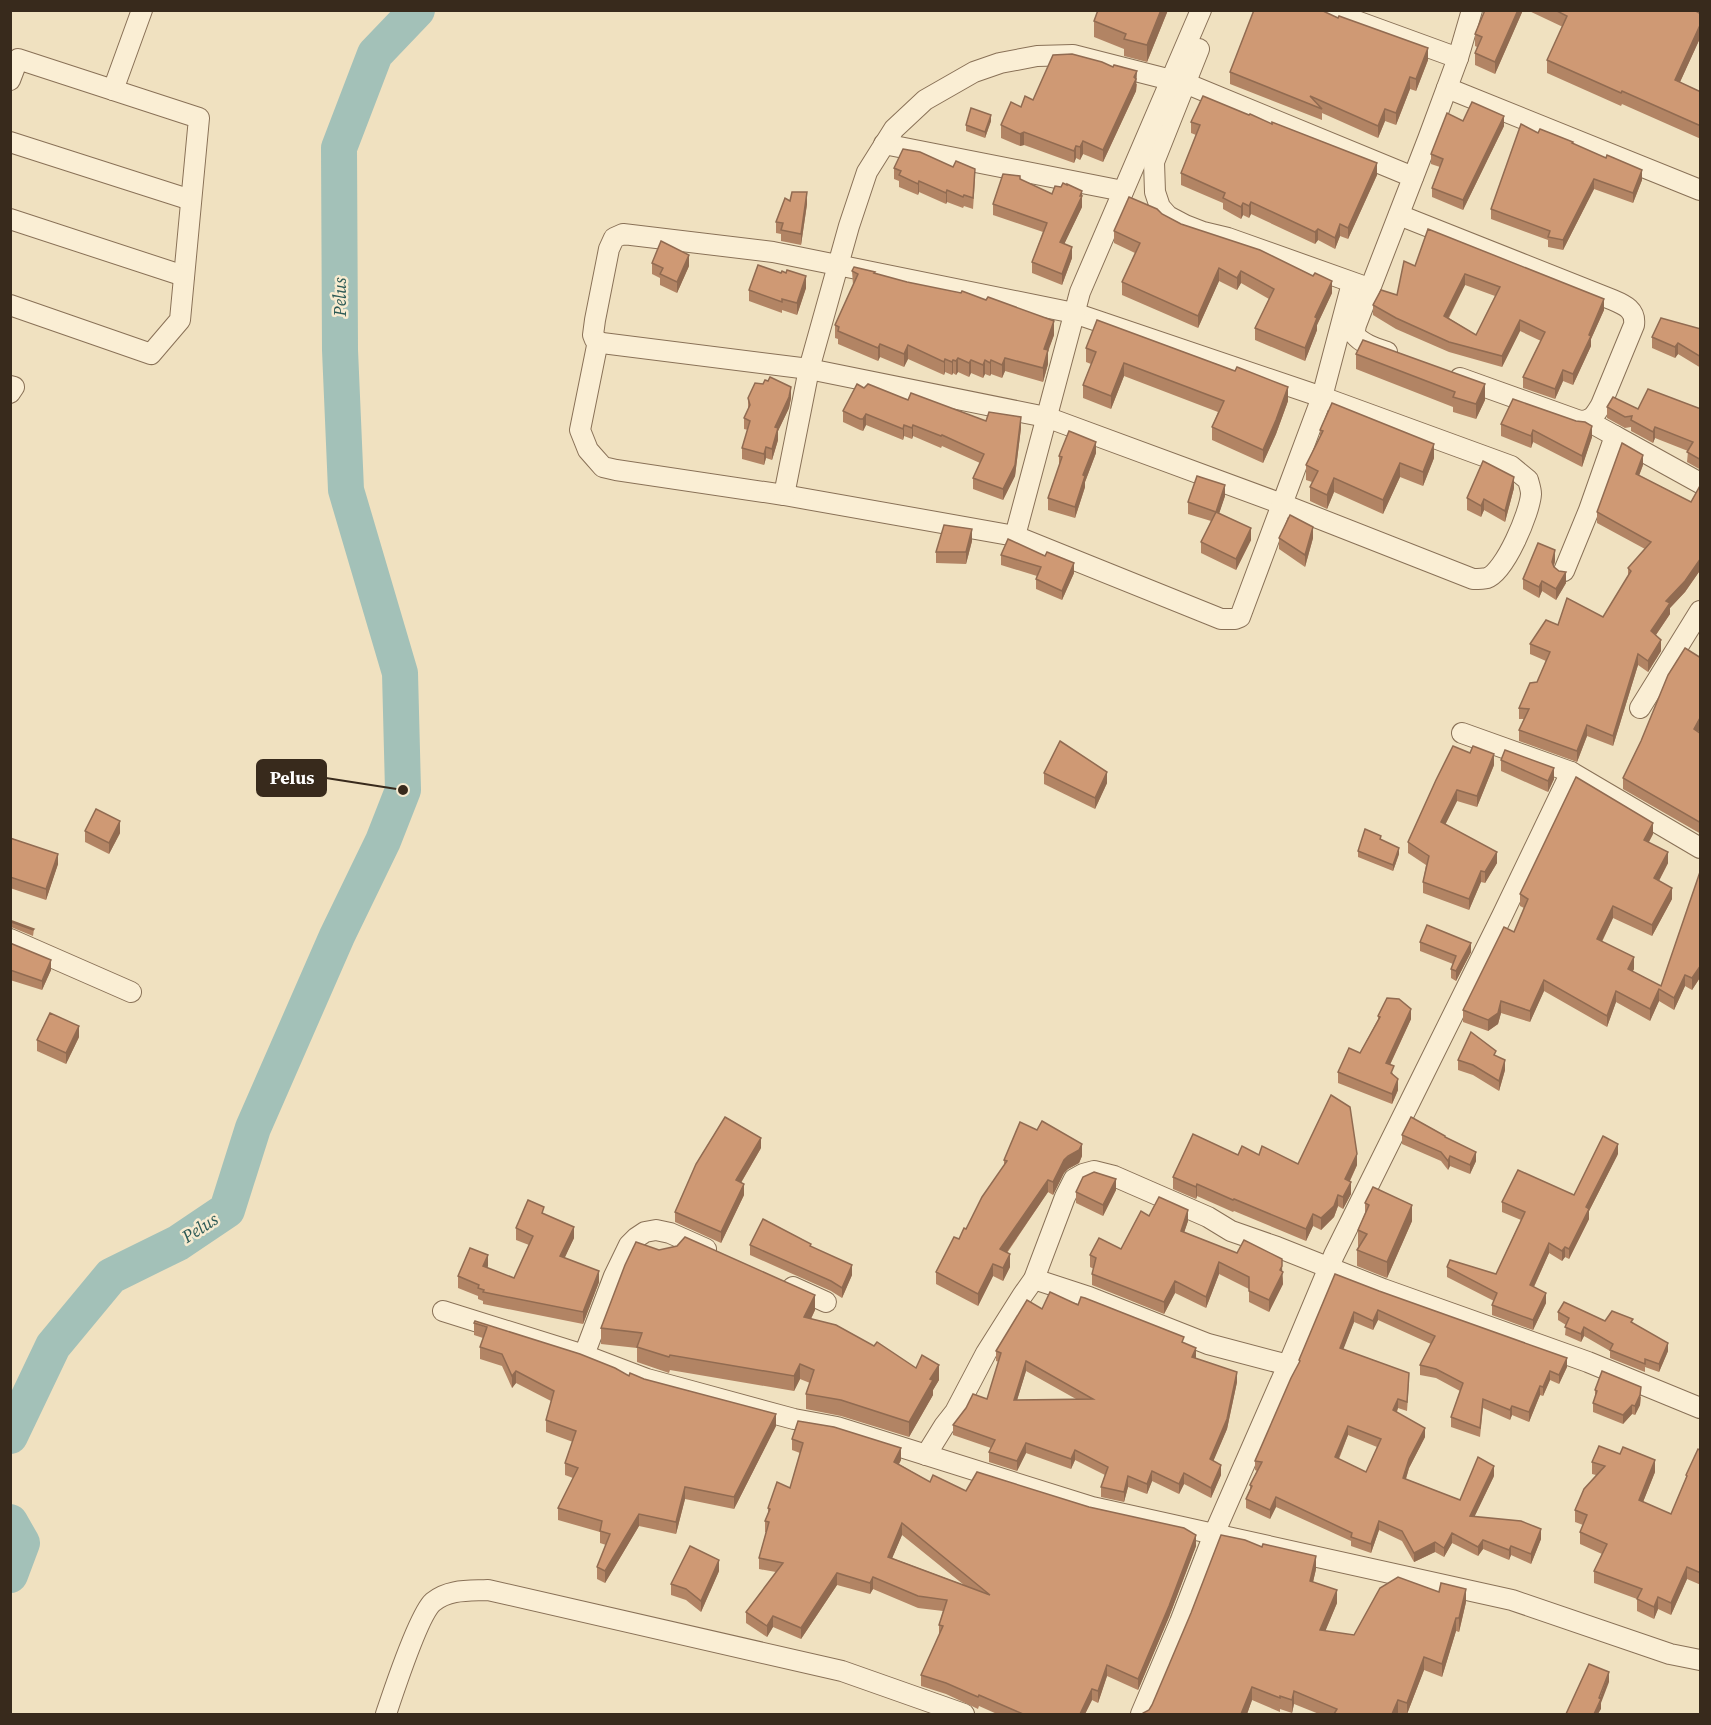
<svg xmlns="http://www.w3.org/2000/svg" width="1711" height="1725" font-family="'Source Serif 4',serif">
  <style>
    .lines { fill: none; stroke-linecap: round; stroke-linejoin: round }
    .river { stroke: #a3c1b8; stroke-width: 36 }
    .minor-casing { stroke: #897157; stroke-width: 22 }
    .minor { stroke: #faeed4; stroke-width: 20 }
    .wall { fill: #b28464; fill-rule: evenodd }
    .shaded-wall { fill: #916b51 }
    .building { fill: #cf9974; stroke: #916b51; stroke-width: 1.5; fill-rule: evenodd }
    .labels { text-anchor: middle; stroke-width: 5; stroke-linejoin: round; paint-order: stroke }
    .water-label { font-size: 18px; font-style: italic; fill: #2b5955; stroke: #f7ebd0 }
    .leader { fill: none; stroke: #382a1c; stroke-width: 2 }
    .callout-dot { fill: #382a1c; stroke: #f7ebd0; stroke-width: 2 }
    .callout { fill: #382a1c; stroke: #382a1c; stroke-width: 2 }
    .callout-label { font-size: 18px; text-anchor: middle; font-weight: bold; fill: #fff }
  </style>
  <rect width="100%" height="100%" fill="#f0e1c0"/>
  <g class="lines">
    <!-- river -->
    <g class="river">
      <polyline points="10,1436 53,1346 111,1276 178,1243 227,1210 253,1128 337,936 383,841 403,790 400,673 346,490 340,350 339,148 375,54 417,10"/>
      <polyline points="10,1522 22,1543 10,1575"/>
    </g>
    <defs>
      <g id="minor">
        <polyline points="1326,10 1458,58"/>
        <polyline points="1694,10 1700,13"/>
        <polyline points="1199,49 1154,162 1155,192 1160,207 1168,216 1185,225 1203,232 1228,238 1363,286"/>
        <polyline points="10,80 18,59 199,118 180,320 151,354 10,305"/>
        <polyline points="1185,83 1413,177"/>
        <polyline points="1447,88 1700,190"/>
        <polyline points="113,90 142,10"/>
        <polyline points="10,142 191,200"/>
        <polyline points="884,144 1123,191"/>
        <path d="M1399 215 1613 300C1625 305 1636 310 1634 325L1601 405C1595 415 1592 421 1580 421L1460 378"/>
        <polyline points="10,219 184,276"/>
        <path d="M623 234 773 252 1074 313 1322 397 1511 466 1528 480C1529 484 1531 489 1531 494 1530 512 1505 572 1487 578 1483 579 1477 579 1473 579L1282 504 1046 417 809 369 602 343 595 340 593 335 595 320 609 249 614 238Z"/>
        <polyline points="598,341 580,430 588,450 595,458 603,467 616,470 784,495 1015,536 1221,619 1235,619 1240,617 1322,397 1352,283"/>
        <path d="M1387 352C1375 348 1362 344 1354 334L1356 325 1428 139 1458 58 1472 10"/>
        <polyline points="10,386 14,387 10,393"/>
        <polyline points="1615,436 1700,483"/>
        <polyline points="784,495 809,369 849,226 867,172 894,129 925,100 974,72 1000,63 1037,56 1073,55 1171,80"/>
        <polyline points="1015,536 1080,292 1201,10"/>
        <polyline points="1564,571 1589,510 1615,436 1588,421"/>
        <polyline points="1640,708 1700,611"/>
        <polyline points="1462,733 1571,772"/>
        <polyline points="10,939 131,992"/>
        <polyline points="1034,1279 1089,1297 1208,1344 1288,1365"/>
        <polyline points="793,1287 826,1302"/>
        <polyline points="443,1311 584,1355 647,1379 794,1419 837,1427 1092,1507 1512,1600 1670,1654 1700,1660"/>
        <polyline points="584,1355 614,1276 629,1245 636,1238 645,1232 656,1230 670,1233 706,1249"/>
        <polyline points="926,1455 944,1426 955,1412 986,1353 1022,1296 1034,1279 1065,1197 1074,1179 1083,1174 1094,1171 1114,1176 1208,1217 1231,1231 1277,1247 1383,1289 1588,1362 1700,1408"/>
        <path d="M386 1714C393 1693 419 1614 433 1602 449 1589 469 1591 488 1590L842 1671 964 1714"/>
        <polyline points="1141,1714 1180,1622 1214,1534 1288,1365 1334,1255 1502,916 1571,772 1700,848"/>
      </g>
    </defs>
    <!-- minor casing -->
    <use href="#minor" class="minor-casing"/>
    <!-- minor -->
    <use href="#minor" class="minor"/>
  </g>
  <!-- wall -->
  <g class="wall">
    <polygon points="1098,10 1168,10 1147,62 1124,56 1124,49 1094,37 1094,21"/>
    <polygon points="1523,10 1495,74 1475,65 1475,53 1477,47 1475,46 1475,34"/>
    <polygon points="1527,10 1694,10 1701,14 1701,36 1680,82 1701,92 1701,139 1622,104 1621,106 1547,73 1547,60 1563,27"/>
    <polygon points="1428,60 1416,91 1410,89 1396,125 1385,121 1378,138 1322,113 1322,120 1230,84 1230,72"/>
    <polygon points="1137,84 1136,91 1103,162 1083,154 1080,160 1076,158 1074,163 1024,145 1020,146 1001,138 1001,125 1021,107 1033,100"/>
    <polygon points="991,121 985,138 966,131 966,125"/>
    <polygon points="1463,121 1504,126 1463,210 1432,197 1432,188 1440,167 1431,164 1431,154"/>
    <polygon points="1191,122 1377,175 1348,239 1340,236 1335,249 1318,240 1315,244 1251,214 1249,218 1243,215 1241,219 1223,209 1223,203 1181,185 1181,173 1196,135 1191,133"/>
    <polygon points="1538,133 1573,144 1642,180 1633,203 1594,189 1563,250 1548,247 1548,240 1491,219 1491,209"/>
    <polygon points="894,168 975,180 973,209 964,206 963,208 947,202 946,204 919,192 918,195 899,187 899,181 894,179"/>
    <polygon points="1020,179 1052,194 1061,187 1067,185 1082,191 1082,207 1064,244 1072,258 1062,285 1032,273 1032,262 1043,232 993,215 993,204"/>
    <polygon points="790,201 807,204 801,245 781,241 781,234 776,233 776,222"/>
    <polygon points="1162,214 1181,224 1332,293 1317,325 1317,330 1305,361 1255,340 1255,328 1269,299 1241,283 1237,290 1219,281 1198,328 1122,295 1122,282 1135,253 1114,243 1114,231"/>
    <path d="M1428 229 1604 310 1591 339V346L1573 385 1563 381 1555 399 1523 388V377L1541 341 1520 331 1502 367 1449 352 1396 329 1373 315V305L1397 295 1415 266ZM1465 285 1495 296 1476 335 1449 318Z"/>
    <polygon points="652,263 689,266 677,293 660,285 660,278 652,274"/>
    <polygon points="852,271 875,273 1054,335 1048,350 1048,364 1043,382 1005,371 1002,378 991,374 990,376 985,374 983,378 971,373 969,377 958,372 956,375 953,373 952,375 945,372 944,375 908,359 904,367 880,357 878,361 838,344 838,339 835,338 835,325 853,285"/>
    <polygon points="806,288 797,315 782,310 782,313 749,301 749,290"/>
    <polygon points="1701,329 1701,368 1678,354 1675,358 1652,348 1652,337"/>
    <polygon points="1086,348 1288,401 1276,434 1263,463 1212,440 1212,427 1218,412 1124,376 1111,409 1083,398 1083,385 1091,364 1086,362"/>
    <polygon points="1356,354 1485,400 1476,419 1453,412 1453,407 1356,369"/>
    <polygon points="864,388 986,421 1021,428 1015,476 1003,500 973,489 973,478 980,463 942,446 941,448 913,436 912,439 904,436 903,440 866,425 863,431 860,430 843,422 843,411"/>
    <polygon points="748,398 791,398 789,408 778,431 778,440 772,460 766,458 764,465 742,459 742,448 748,430 744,429 744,418 748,409"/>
    <polygon points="1607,407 1638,409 1701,409 1701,470 1687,462 1688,451 1655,438 1653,443 1631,431 1631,427 1625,428 1607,418"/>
    <polygon points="1501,424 1592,437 1582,467 1533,442 1531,448 1501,436"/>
    <polygon points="1320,430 1434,458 1423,486 1400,477 1383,514 1334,492 1327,509 1310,501 1310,487 1312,482 1306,480 1306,465 1320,436"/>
    <polygon points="1096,453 1085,482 1085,487 1075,518 1048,510 1048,498 1059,466 1059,456"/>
    <polygon points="1643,465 1639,475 1691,502 1701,484 1701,569 1685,592 1670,608 1670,614 1656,635 1661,651 1648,672 1638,665 1613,746 1587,736 1577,762 1519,741 1519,730 1524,719 1519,719 1519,708 1537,682 1546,661 1530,654 1530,644 1558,625 1603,617 1628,577 1628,568 1645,549 1597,523 1597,512"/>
    <polygon points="1514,488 1505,522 1484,510 1481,517 1467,510 1467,498"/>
    <polygon points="1225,496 1219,513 1251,540 1236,570 1201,553 1201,542 1211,521 1188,514 1188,502"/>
    <polygon points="1279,538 1313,538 1305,567 1279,549"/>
    <polygon points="972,541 966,564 936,563 936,552"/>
    <polygon points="1001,555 1074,573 1062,600 1036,589 1036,579 1037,576 1001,565"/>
    <polygon points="1555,561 1554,566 1566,583 1556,600 1542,591 1539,598 1523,589 1523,579"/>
    <polygon points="1701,658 1701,727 1698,732 1701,734 1701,834 1623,789 1623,778"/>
    <polygon points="1501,760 1554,779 1548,792 1501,771"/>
    <polygon points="1494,765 1477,807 1457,801 1445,825 1497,863 1485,883 1481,882 1469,910 1423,893 1423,882 1426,865 1408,853 1408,842 1436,780"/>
    <polygon points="1044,773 1107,783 1095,809 1044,784"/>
    <polygon points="85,831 120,833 109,854 85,842"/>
    <polygon points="1653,834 1649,842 1668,863 1659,881 1672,899 1652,936 1613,918 1602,942 1634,969 1632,971 1661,986 1701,869 1701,976 1692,990 1685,986 1674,1010 1659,1001 1650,1021 1616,1002 1607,1027 1544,991 1530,1022 1501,1013 1498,1024 1488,1031 1463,1022 1463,1010 1514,932 1524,908 1520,906 1520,894"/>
    <polygon points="10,838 58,864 46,900 10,888"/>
    <polygon points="1381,840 1399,854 1393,871 1358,857 1358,851"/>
    <polygon points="11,922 34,929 33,936 11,927"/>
    <polygon points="1420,942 1471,952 1456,981 1451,978 1451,969 1453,964 1420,951"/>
    <polygon points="10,943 51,970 42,990 10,980"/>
    <polygon points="1378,1016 1411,1019 1390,1065 1398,1090 1392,1104 1338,1083 1338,1072 1360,1053 1378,1019"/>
    <polygon points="79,1037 66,1064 37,1051 37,1040"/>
    <polygon points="1496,1056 1505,1070 1499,1091 1473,1075 1458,1070 1458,1060"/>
    <polygon points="1402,1135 1445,1137 1476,1161 1470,1174 1450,1166 1448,1170 1441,1161 1402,1144"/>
    <polygon points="761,1148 741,1183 744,1195 721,1243 675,1222 675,1212"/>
    <polygon points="1618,1154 1589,1211 1589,1219 1569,1259 1565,1257 1562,1261 1549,1253 1534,1287 1546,1303 1533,1330 1492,1315 1492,1305 1494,1301 1447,1277 1447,1267 1496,1274 1521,1220 1502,1212 1502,1202 1574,1195"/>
    <polygon points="1238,1155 1259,1155 1298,1164 1357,1165 1350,1181 1351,1194 1343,1209 1338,1206 1334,1217 1321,1230 1313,1226 1306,1241 1234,1211 1233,1212 1197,1196 1196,1199 1173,1189 1173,1177"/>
    <polygon points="1082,1156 1079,1163 1068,1169 1064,1173 1053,1195 1048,1192 1007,1253 1010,1267 1003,1281 993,1276 978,1306 936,1284 936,1272 966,1229 1004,1166 1004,1160"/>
    <polygon points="1116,1190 1103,1216 1076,1203 1076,1192"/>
    <polygon points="1365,1203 1412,1221 1387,1278 1357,1266 1357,1250 1359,1247 1358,1246 1358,1230 1365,1213"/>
    <polygon points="544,1214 574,1238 564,1258 599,1282 583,1324 483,1304 483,1301 478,1299 478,1296 458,1288 458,1276 488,1266 487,1268 514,1278 529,1245 516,1240 516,1228"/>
    <polygon points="1149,1216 1188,1221 1184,1232 1282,1272 1283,1284 1269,1312 1249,1302 1249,1289 1219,1274 1206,1308 1175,1293 1164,1314 1092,1285 1092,1274 1094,1269 1090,1267 1090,1255 1121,1249"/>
    <polygon points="750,1245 852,1275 842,1298 831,1291 750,1255"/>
    <path d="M1335 1274 1567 1367 1559 1384 1550 1380 1543 1396 1540 1395 1529 1422 1512 1415 1510 1420 1483 1408 1480 1437 1451 1427V1417L1460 1391 1436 1378 1420 1375V1365L1431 1344 1378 1320 1373 1330 1354 1322 1343 1349 1409 1382 1407 1411 1398 1408 1397 1412 1425 1437 1409 1468 1406 1479 1460 1500 1494 1476 1474 1517 1541 1539 1531 1564 1511 1555 1509 1560 1483 1549 1478 1556 1452 1543 1444 1557 1435 1552 1414 1562 1402 1541 1379 1530 1371 1553 1351 1546V1541L1276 1507 1270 1519 1246 1508V1499L1250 1489V1485L1257 1471 1255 1470V1461L1299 1364V1360ZM1348 1435 1377 1447 1366 1472 1339 1459Z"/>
    <path d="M1078 1305 1184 1343 1196 1358 1237 1382 1227 1429 1213 1461 1221 1475 1211 1498 1184 1484 1179 1494 1152 1481 1147 1494 1128 1487 1124 1502 1101 1497V1487L1105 1475 1075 1460 1071 1469 1026 1453 1017 1471 989 1462V1452L991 1448 953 1435V1425L966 1408 987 1399 999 1362 996 1361V1351L1042 1309ZM1026 1371 1076 1399 1017 1400Z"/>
    <polygon points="815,1310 811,1319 874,1346 939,1380 933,1390 933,1395 909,1437 841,1416 806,1409 806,1394 810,1383 800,1379 794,1391 670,1370 669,1373 637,1362 637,1348 601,1344 601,1328"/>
    <polygon points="1558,1312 1605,1321 1633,1323 1668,1351 1659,1372 1645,1367 1645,1372 1610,1358 1610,1351 1584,1336 1581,1342 1565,1335 1566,1325 1558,1320"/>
    <polygon points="474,1323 776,1426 734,1509 685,1499 676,1534 639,1526 605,1583 597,1579 597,1567 606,1545 600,1543 600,1532 558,1520 558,1508 573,1478 565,1475 565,1463 573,1442 546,1432 546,1420 551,1401 516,1383 512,1388 502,1366 480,1359 480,1347 483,1338 474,1335"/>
    <polygon points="1595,1390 1641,1397 1640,1405 1635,1415 1632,1414 1623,1424 1593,1412 1593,1403 1595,1397"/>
    <path d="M792 1439 901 1460 899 1464 930 1482 1196 1546 1169 1617 1138 1690 1107 1676 1098 1703 1092 1700 1085 1714H997L979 1706 978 1709 946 1694 921 1686V1675L939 1635V1625L943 1611 918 1608 873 1589 870 1594 837 1585 801 1639 773 1627 767 1637 746 1623V1612L776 1572 759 1569V1558L766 1532H765V1521L768 1513V1508L790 1488 800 1453 792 1450ZM902 1535 964 1585 892 1558Z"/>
    <polygon points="1701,1451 1701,1585 1687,1579 1671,1615 1658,1609 1654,1619 1637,1611 1637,1599 1594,1583 1594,1571 1602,1554 1580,1544 1580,1532 1583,1525 1575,1522 1575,1510 1596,1475 1592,1474 1592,1462 1655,1472 1643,1502 1671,1514 1686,1478 1686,1475"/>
    <polygon points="1316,1569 1313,1582 1337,1603 1325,1631 1354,1635 1466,1602 1459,1632 1456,1631 1442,1677 1424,1670 1407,1714 1402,1714 1398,1713 1398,1714 1319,1714 1294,1704 1292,1713 1280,1709 1280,1712 1252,1700 1247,1714 1142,1714 1149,1710"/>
    <polygon points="719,1571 701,1612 686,1600 671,1595 671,1584"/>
  </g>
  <!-- shaded-wall -->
  <g class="shaded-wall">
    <polygon points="1161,10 1168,10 1147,62 1147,45"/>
    <polygon points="1518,10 1523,10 1495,74 1495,62"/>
    <polygon points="1701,23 1701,36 1675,93 1675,80"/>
    <polygon points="1428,48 1428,60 1416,91 1416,79"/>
    <polygon points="1137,71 1136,91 1103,162 1103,150"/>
    <polygon points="1410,77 1410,89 1396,125 1396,113"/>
    <polygon points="1385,109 1385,121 1378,138 1378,126"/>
    <polygon points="991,115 991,121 985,138 985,132"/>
    <polygon points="1504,116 1504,126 1463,210 1463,200"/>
    <polygon points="1024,132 1024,145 1020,146 1020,134"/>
    <polygon points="1083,141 1083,154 1080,160 1080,147"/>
    <polygon points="1076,146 1076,158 1074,163 1074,151"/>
    <polygon points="1377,163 1377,175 1348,239 1348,228"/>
    <polygon points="1642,170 1642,180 1633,203 1633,193"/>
    <polygon points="1594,179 1594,189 1563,250 1563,240"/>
    <polygon points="919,181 919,192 918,195 918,184"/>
    <polygon points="947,190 947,202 946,204 946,193"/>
    <polygon points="1082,191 1082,207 1060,253 1060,242"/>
    <polygon points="807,192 807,204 801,245 801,234"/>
    <polygon points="1251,202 1251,214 1249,218 1249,206"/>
    <polygon points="1243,203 1243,215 1241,219 1241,207"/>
    <polygon points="1340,224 1340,236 1335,249 1335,238"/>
    <polygon points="1318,229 1318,240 1315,244 1315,232"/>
    <polygon points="1072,247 1072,258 1062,285 1062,274"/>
    <polygon points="689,255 689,266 677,293 677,282"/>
    <polygon points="1219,268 1219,281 1198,328 1198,316"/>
    <polygon points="1241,271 1241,283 1237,290 1237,278"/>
    <polygon points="1465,274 1465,285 1444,326 1444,316"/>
    <polygon points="806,276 806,288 797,315 797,303"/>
    <polygon points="1332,281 1332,293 1317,325 1317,330 1305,361 1305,348 1315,317"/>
    <polygon points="1604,299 1604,310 1591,339 1591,346 1573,385 1573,374"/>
    <polygon points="1520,320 1520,331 1502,367 1502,356"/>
    <polygon points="1054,321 1054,335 1044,363 1044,349"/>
    <polygon points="1678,343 1678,354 1675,358 1675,347"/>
    <polygon points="880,344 880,357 878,361 878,348"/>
    <polygon points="908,345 908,359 904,367 904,354"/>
    <polygon points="1048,350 1048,364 1043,382 1043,368"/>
    <polygon points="958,358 958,372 956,375 956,361"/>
    <polygon points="1005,358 1005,371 1002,378 1002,365"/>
    <polygon points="945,359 945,372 944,375 944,362"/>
    <polygon points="953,360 953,373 952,375 952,362"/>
    <polygon points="971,360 971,373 969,377 969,363"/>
    <polygon points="985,360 985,374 983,378 983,365"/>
    <polygon points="991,360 991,374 990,376 990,363"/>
    <polygon points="1124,363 1124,376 1111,409 1111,396"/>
    <polygon points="1563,370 1563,381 1555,399 1555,389"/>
    <polygon points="1485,384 1485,400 1476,419 1476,404"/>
    <polygon points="791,387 791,398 789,408 778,431 778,440 772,460 772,449 775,427"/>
    <polygon points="1288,387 1288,401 1276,434 1263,463 1263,450"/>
    <polygon points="866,414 866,425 863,431 863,419"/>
    <polygon points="1021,417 1021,428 1015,476 1003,500 1003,489"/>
    <polygon points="904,425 904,436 903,440 903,429"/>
    <polygon points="913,425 913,436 912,439 912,428"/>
    <polygon points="1592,426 1592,437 1582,467 1582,456"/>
    <polygon points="1655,427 1655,438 1653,443 1653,432"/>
    <polygon points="1533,430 1533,442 1531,448 1531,436"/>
    <polygon points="1096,442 1096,453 1085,482 1085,487 1075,518 1075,507 1083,475"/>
    <polygon points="1434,444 1434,458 1423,486 1423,472"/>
    <polygon points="766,447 766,458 764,465 764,454"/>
    <polygon points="1643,455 1643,465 1636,484 1636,474"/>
    <polygon points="1400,463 1400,477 1383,514 1383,500"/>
    <polygon points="1514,477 1514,488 1505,522 1505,511"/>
    <polygon points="1334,478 1334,492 1327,509 1327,495"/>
    <polygon points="1225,485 1225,496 1216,523 1216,512"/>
    <polygon points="1484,499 1484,510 1481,517 1481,506"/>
    <polygon points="1313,527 1313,538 1305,567 1305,555"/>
    <polygon points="1251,528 1251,540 1236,570 1236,559"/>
    <polygon points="972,529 972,541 966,564 966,552"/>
    <polygon points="1555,550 1555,561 1552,572 1552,562"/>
    <polygon points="1701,558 1701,569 1685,592 1670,608 1670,614 1651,642 1651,631 1666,601"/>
    <polygon points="1074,563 1074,573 1062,600 1062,591"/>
    <polygon points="1566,572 1566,583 1556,600 1556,589"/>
    <polygon points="1542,581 1542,591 1539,598 1539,587"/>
    <polygon points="1661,640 1661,651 1648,672 1648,661"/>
    <polygon points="1638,654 1638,665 1613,746 1613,736"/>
    <polygon points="1701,716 1701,727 1694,740 1694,729"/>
    <polygon points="1587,725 1587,736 1577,762 1577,751"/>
    <polygon points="1494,754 1494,765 1477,807 1477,796"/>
    <polygon points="1554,768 1554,779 1548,792 1548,781"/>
    <polygon points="1107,772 1107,783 1095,809 1095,798"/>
    <polygon points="1457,790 1457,801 1441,833 1441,822"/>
    <polygon points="120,821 120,833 109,854 109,843"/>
    <polygon points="1653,823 1653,834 1644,851 1644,840"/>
    <polygon points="1399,848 1399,854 1393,871 1393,865"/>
    <polygon points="1497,852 1497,863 1485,883 1485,872"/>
    <polygon points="1668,852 1668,863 1654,890 1654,878"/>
    <polygon points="58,854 58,864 46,900 46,889"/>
    <polygon points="1481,871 1481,882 1469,910 1469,899"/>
    <polygon points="1672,888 1672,899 1652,936 1652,925"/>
    <polygon points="1613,906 1613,918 1597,951 1597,939"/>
    <polygon points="1471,943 1471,952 1456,981 1456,971"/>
    <polygon points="1634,957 1634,969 1628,981 1628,969"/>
    <polygon points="51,960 51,970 42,990 42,981"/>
    <polygon points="1701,965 1701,976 1692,990 1692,978"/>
    <polygon points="1685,975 1685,986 1674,1010 1674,998"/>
    <polygon points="1544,980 1544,991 1530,1022 1530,1011"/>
    <polygon points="1659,989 1659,1001 1650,1021 1650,1009"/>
    <polygon points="1616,991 1616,1002 1607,1027 1607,1016"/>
    <polygon points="1501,1001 1501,1013 1498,1024 1488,1031 1488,1020"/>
    <polygon points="1411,1009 1411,1019 1386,1073 1386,1063"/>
    <polygon points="79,1026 79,1037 66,1064 66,1053"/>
    <polygon points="1505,1060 1505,1070 1499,1091 1499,1081"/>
    <polygon points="1398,1079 1398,1090 1392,1104 1392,1094"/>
    <polygon points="761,1138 761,1148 736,1191 736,1180"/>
    <polygon points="1082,1144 1082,1156 1079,1163 1068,1169 1064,1173 1053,1195 1053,1182 1064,1160"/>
    <polygon points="1618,1144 1618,1154 1589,1211 1589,1219 1569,1259 1569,1249 1586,1207"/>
    <polygon points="1476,1152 1476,1161 1470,1174 1470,1165"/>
    <polygon points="1357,1154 1357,1165 1345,1191 1345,1179"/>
    <polygon points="1450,1156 1450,1166 1448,1170 1448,1161"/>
    <polygon points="1116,1179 1116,1190 1103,1216 1103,1205"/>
    <polygon points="1048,1180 1048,1192 1000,1262 1000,1249"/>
    <polygon points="1351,1182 1351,1194 1343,1209 1343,1197"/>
    <polygon points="744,1184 744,1195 721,1243 721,1232"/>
    <polygon points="1197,1184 1197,1196 1196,1199 1196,1187"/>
    <polygon points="1338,1195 1338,1206 1334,1217 1321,1230 1321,1218"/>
    <polygon points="1412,1205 1412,1221 1387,1278 1387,1262"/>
    <polygon points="1188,1210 1188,1221 1181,1242 1181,1231"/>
    <polygon points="1313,1214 1313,1226 1306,1241 1306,1229"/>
    <polygon points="574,1227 574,1238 560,1268 560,1256"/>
    <polygon points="1549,1243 1549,1253 1530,1295 1530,1285"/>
    <polygon points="1565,1247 1565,1257 1562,1261 1562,1251"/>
    <polygon points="1010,1254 1010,1267 1003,1281 1003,1268"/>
    <polygon points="488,1255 488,1266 483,1277 483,1266"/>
    <polygon points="1219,1262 1219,1274 1206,1308 1206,1297"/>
    <polygon points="993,1264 993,1276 978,1306 978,1294"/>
    <polygon points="852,1265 852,1275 842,1298 842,1288"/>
    <polygon points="1282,1266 1283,1284 1269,1312 1269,1300"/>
    <polygon points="599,1271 599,1282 583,1324 583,1312"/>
    <polygon points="1175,1281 1175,1293 1164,1314 1164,1302"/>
    <polygon points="1546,1293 1546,1303 1533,1330 1533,1320"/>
    <polygon points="815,1295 815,1310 804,1333 804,1317"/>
    <polygon points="1378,1310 1378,1320 1373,1330 1373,1321"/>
    <polygon points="1354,1312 1354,1322 1340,1358 1340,1348"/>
    <polygon points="1584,1327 1584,1336 1581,1342 1581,1334"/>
    <polygon points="1668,1343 1668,1351 1659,1372 1659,1364"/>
    <polygon points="1196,1348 1196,1358 1192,1357"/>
    <polygon points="1567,1358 1567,1367 1559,1384 1559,1375"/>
    <polygon points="1026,1361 1026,1371 1014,1410 1014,1400"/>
    <polygon points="800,1364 800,1379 794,1391 794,1376"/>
    <polygon points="939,1365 939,1380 933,1390 933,1395 909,1437 909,1422 930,1379"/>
    <polygon points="516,1371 516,1383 512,1388 512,1376"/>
    <polygon points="1550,1371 1550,1380 1543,1396 1543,1387"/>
    <polygon points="1237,1372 1237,1382 1227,1429 1210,1469 1210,1459"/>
    <polygon points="1540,1386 1540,1395 1529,1422 1529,1412"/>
    <polygon points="1641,1387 1640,1405 1635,1415 1635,1406"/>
    <polygon points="1398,1399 1398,1408 1393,1419 1393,1410"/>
    <polygon points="1632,1405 1632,1414 1623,1424 1623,1415"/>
    <polygon points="1512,1406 1512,1415 1510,1420 1510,1410"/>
    <polygon points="776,1414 776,1426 734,1509 734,1497"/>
    <polygon points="1348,1426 1348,1435 1335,1467 1335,1457"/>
    <polygon points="1425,1428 1425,1437 1409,1468 1403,1488 1403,1478 1409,1459"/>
    <polygon points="1026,1443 1026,1453 1017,1471 1017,1461"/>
    <polygon points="901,1448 901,1460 894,1473 894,1462"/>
    <polygon points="1075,1450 1075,1460 1071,1469 1071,1459"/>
    <polygon points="1655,1460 1655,1472 1639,1512 1639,1500"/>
    <polygon points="1221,1465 1221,1475 1211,1498 1211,1488"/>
    <polygon points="1494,1466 1494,1476 1470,1526 1470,1516"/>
    <polygon points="1152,1471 1152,1481 1147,1494 1147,1484"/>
    <polygon points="1184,1473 1184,1484 1179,1494 1179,1484"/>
    <polygon points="1128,1476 1128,1487 1124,1502 1124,1492"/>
    <polygon points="685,1487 685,1499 676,1534 676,1522"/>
    <polygon points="1276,1497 1276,1507 1270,1519 1270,1510"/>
    <polygon points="639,1514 639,1526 605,1583 605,1571"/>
    <polygon points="1379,1521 1379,1530 1371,1553 1371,1544"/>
    <polygon points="902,1523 902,1535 888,1568 888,1557"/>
    <polygon points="1541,1529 1541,1539 1531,1564 1531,1554"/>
    <polygon points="1452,1533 1452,1543 1444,1557 1444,1548"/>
    <polygon points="1196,1535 1196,1546 1169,1617 1138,1690 1138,1679"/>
    <polygon points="1483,1540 1483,1549 1478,1556 1478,1547"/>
    <polygon points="1435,1542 1435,1552 1414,1562 1414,1553"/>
    <polygon points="1511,1546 1511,1555 1509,1560 1509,1550"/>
    <polygon points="1316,1556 1316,1569 1310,1595 1310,1581"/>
    <polygon points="719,1560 719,1571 701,1612 701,1601"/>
    <polygon points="1687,1567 1687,1579 1671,1615 1671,1603"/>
    <polygon points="837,1573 837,1585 801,1639 801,1628"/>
    <polygon points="873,1577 873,1589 870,1594 870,1583"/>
    <polygon points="1466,1589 1466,1602 1459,1632 1459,1618"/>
    <polygon points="1337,1590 1337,1603 1320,1644 1320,1630"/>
    <polygon points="1658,1597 1658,1609 1654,1619 1654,1607"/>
    <polygon points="773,1616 773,1627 767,1637 767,1626"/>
    <polygon points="1456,1618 1456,1631 1442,1677 1442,1664"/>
    <polygon points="1424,1657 1424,1670 1407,1714 1407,1703"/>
    <polygon points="1107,1665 1107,1676 1098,1703 1098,1691"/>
    <polygon points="1609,1672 1609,1682 1601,1703 1601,1709 1598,1714 1594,1714"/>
    <polygon points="1252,1687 1252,1700 1247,1714 1241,1714"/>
    <polygon points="1092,1689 1092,1700 1085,1714 1080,1714"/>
    <polygon points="1294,1691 1294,1704 1292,1713 1292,1700"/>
    <polygon points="1398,1700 1398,1714 1392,1714"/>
  </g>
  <!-- building -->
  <g class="building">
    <polygon points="1098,10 1161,10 1147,45 1124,39 1126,34 1094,21"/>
    <polygon points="1254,10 1321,10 1338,18 1339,16 1428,48 1416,79 1410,77 1396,113 1385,109 1378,126 1310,96 1322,109 1230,72"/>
    <polygon points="1485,10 1518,10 1495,62 1475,53 1482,37 1475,34"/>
    <polygon points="1555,10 1694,10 1701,14 1701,23 1675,80 1701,92 1701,126 1622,91 1621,93 1547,60 1567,16"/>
    <polygon points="1072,54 1102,62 1113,67 1114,65 1137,71 1134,77 1136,79 1103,150 1083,141 1080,147 1076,146 1074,151 1024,132 1020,134 1001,125 1011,102 1021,107 1025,96 1033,100 1053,55"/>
    <polygon points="1203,96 1249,115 1250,114 1272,124 1272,122 1377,163 1348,228 1340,224 1335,238 1318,229 1315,232 1251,202 1249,206 1243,203 1241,207 1223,198 1225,193 1181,173 1200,125 1191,122"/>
    <polygon points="1472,102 1504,116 1463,200 1432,188 1443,159 1431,154 1447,113 1463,121"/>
    <polygon points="971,108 991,115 985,132 966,125"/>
    <polygon points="1521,124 1538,133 1540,129 1573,142 1572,143 1606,158 1607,155 1642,170 1633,193 1594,179 1563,240 1548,237 1550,231 1491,209"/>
    <polygon points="903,149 920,152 953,167 956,161 975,169 973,198 964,195 963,197 947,190 946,193 919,181 918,184 899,175 901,171 894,168"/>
    <polygon points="1003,174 1020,176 1020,179 1052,194 1055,186 1061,187 1063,183 1067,185 1067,184 1082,191 1080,196 1082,196 1060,242 1072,247 1062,274 1032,262 1047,223 993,204"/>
    <polygon points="792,192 807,192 801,234 781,230 783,223 776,222 785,198 790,201"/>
    <polygon points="1129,197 1157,209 1162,214 1181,224 1260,250 1313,276 1315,273 1332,281 1315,317 1317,318 1305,348 1255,328 1274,289 1241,271 1237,278 1219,268 1198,316 1122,282 1140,243 1114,231"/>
    <path d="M1428 229 1604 299 1589 335 1591 336 1573 374 1563 370 1555 389 1523 377 1545 332 1520 320 1502 356 1449 342 1396 318 1373 305 1381 290 1397 295 1404 261 1415 266ZM1465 274 1500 287 1476 335 1444 316Z"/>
    <polygon points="661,241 689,255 677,282 660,274 663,268 652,263"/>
    <polygon points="758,265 781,273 782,271 786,273 787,270 806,276 797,303 782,299 782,302 749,290"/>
    <polygon points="854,267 875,272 874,273 907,282 961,293 962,291 986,300 988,297 1054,321 1044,349 1048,350 1043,368 1005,358 1002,365 991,360 990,363 985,360 983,365 971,360 969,363 958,358 956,361 953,360 952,362 945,359 944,362 908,345 904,354 880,344 878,348 838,331 839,327 835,325 858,274 852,271"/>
    <polygon points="1661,318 1701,329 1701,357 1678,343 1675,347 1652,337"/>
    <polygon points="1097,320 1235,371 1237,367 1288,387 1276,420 1263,450 1212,427 1224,401 1124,363 1111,396 1083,385 1096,352 1086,348"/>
    <polygon points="1363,340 1485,384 1476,404 1453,397 1455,392 1356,354"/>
    <polygon points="770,377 791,387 789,397 775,427 778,428 772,449 766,447 764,454 742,448 750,421 744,418 750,405 748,398 755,383 763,384 765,380 768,381"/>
    <polygon points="857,384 864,388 868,384 908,400 911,393 986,421 989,412 1021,417 1015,465 1003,489 973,478 984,454 942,435 941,436 913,425 912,428 904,425 903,429 866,414 863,419 860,419 843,411"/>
    <polygon points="1648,389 1701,409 1701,460 1687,452 1693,442 1655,427 1653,432 1631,420 1632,416 1625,417 1607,407 1613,397 1638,409"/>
    <polygon points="1513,399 1576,421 1585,422 1592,426 1582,456 1533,430 1531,436 1501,424"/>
    <polygon points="1332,403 1434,444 1423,472 1400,463 1383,500 1334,478 1327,495 1310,487 1318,471 1306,465 1323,431 1320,430"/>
    <polygon points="1069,431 1096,442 1083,475 1085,476 1075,507 1048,498 1062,457 1059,456"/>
    <polygon points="1622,443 1643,455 1636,474 1691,502 1701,484 1701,558 1685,581 1666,601 1670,603 1651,631 1661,640 1648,661 1638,654 1613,736 1587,725 1577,751 1519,730 1529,709 1519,708 1530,683 1537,682 1550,652 1530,644 1546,620 1558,625 1567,598 1603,617 1631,571 1628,568 1651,542 1597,512"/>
    <polygon points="1483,461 1514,477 1505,511 1484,499 1481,506 1467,498"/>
    <polygon points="1197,476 1225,485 1216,512 1188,502"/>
    <polygon points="1216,512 1251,528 1236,559 1201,542"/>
    <polygon points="1290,515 1313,527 1305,555 1279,538"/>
    <polygon points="944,525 972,529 966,552 936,552"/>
    <polygon points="1008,539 1045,556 1047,552 1074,563 1062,591 1036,579 1041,567 1001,555"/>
    <polygon points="1538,543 1555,550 1552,562 1554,567 1559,571 1566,572 1556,589 1542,581 1539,587 1523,579"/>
    <polygon points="1685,648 1701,658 1701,716 1694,729 1701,734 1701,823 1623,778 1641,741 1668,675"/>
    <polygon points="1060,741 1107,772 1095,798 1044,773"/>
    <polygon points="1453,746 1470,753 1473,746 1494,754 1477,796 1457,790 1441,822 1497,852 1485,872 1481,871 1469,899 1423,882 1429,856 1408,842 1436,780"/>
    <polygon points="1505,750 1554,768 1548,781 1501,760"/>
    <polygon points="1576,777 1653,823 1644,840 1668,852 1654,878 1672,888 1652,925 1613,906 1597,939 1634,957 1628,969 1661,986 1701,869 1701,965 1692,978 1685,975 1674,998 1659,989 1650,1009 1616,991 1607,1016 1544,980 1530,1011 1501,1001 1498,1013 1488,1020 1463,1010 1504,927 1514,932 1528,899 1520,894"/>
    <polygon points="96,809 120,821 109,843 85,831"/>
    <polygon points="1365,829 1381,836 1380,839 1399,848 1393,865 1358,851"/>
    <polygon points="10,838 58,854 46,889 10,877"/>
    <polygon points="12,921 34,929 33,930 11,922"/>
    <polygon points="1427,925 1471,943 1456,971 1451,969 1456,956 1420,942"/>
    <polygon points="10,943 51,960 42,981 10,970"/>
    <polygon points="1387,998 1399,999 1411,1009 1386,1063 1394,1066 1391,1073 1398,1079 1392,1094 1338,1072 1349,1048 1360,1053 1380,1017 1378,1016"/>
    <polygon points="50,1013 79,1026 66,1053 37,1040"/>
    <polygon points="1471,1032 1496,1051 1494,1055 1505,1060 1499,1081 1473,1065 1458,1060"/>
    <polygon points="1331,1095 1350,1107 1357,1154 1345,1179 1351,1182 1343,1197 1338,1195 1334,1206 1321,1218 1313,1214 1306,1229 1234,1199 1233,1200 1197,1184 1196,1187 1173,1177 1193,1134 1238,1155 1242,1146 1259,1155 1262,1146 1298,1164"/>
    <polygon points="725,1117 761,1138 736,1180 744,1184 721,1232 675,1212 696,1164"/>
    <polygon points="1411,1117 1445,1136 1445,1137 1476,1152 1470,1165 1450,1156 1448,1161 1441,1152 1402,1135"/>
    <polygon points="1042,1121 1082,1144 1079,1150 1068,1156 1064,1160 1053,1182 1048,1180 1000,1249 1010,1254 1003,1268 993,1264 978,1294 936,1272 954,1237 959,1239 964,1228 966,1229 982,1197 1007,1161 1004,1160 1020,1122 1037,1130"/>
    <polygon points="1603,1136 1618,1144 1586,1207 1589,1209 1569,1249 1565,1247 1562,1251 1549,1243 1530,1285 1546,1293 1533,1320 1492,1305 1497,1293 1447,1267 1450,1260 1496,1274 1525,1212 1502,1202 1518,1170 1574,1195"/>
    <polygon points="1094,1172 1116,1179 1103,1205 1076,1192 1083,1177"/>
    <polygon points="1373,1187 1412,1205 1387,1262 1357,1250 1367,1234 1358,1230 1369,1205 1365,1203"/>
    <polygon points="1159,1197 1188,1210 1181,1231 1237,1253 1244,1240 1282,1259 1282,1266 1280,1270 1283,1272 1269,1300 1249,1291 1249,1277 1219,1262 1206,1297 1175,1281 1164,1302 1092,1274 1096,1258 1090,1255 1099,1238 1121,1249 1141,1211 1149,1216"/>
    <polygon points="528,1200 544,1207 542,1213 574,1227 560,1256 599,1271 583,1312 483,1292 484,1290 478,1288 479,1285 458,1276 470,1248 488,1255 483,1266 514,1278 533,1236 516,1228"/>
    <polygon points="763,1219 811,1244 810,1246 852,1265 842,1288 831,1281 750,1245"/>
    <polygon points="685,1237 815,1295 804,1317 836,1325 874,1346 877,1342 916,1368 922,1355 939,1365 930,1379 933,1380 909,1422 841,1400 806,1394 814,1370 800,1364 794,1376 670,1355 669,1357 637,1347 642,1333 601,1328 625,1265 636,1242 659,1250 677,1246"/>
    <path d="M1335 1274 1379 1291 1567 1358 1559 1375 1550 1371 1543 1387 1540 1386 1529 1412 1512 1406 1510 1410 1483 1399 1480 1428 1451 1417 1463 1383 1436 1369 1420 1365 1435 1336 1378 1310 1373 1321 1354 1312 1340 1348 1409 1373 1407 1402 1398 1399 1393 1410 1425 1428 1409 1459 1403 1478 1460 1500 1478 1457 1494 1466 1470 1516 1521 1521 1541 1529 1531 1554 1511 1546 1509 1550 1483 1540 1478 1547 1452 1533 1444 1548 1435 1542 1414 1553 1402 1531 1379 1521 1371 1544 1351 1537 1352 1533 1276 1497 1270 1510 1246 1499 1252 1486 1250 1485 1262 1462 1255 1461 1291 1378 1300 1361 1299 1360ZM1348 1426 1381 1439 1366 1472 1335 1457Z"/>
    <path d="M1050 1292 1078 1305 1081 1297 1085 1298 1184 1337 1182 1342 1196 1348 1192 1357 1237 1372 1227 1419 1210 1459 1221 1465 1211 1488 1184 1473 1179 1484 1152 1471 1147 1484 1128 1476 1124 1492 1101 1487 1108 1467 1075 1450 1071 1459 1026 1443 1017 1461 989 1452 995 1440 953 1425 966 1408 973 1394 987 1399 1001 1353 996 1351 1027 1300 1042 1309ZM1026 1361 1093 1399 1014 1400Z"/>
    <polygon points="1564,1302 1605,1321 1612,1311 1633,1319 1631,1322 1668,1343 1659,1364 1645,1359 1645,1364 1610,1350 1613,1344 1584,1327 1581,1334 1565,1327 1569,1318 1558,1312"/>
    <polygon points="475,1321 580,1354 615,1368 629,1376 630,1373 644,1379 776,1414 734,1497 685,1487 676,1522 639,1514 605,1571 597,1567 610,1534 600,1531 602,1521 558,1508 578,1468 565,1463 576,1431 546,1420 554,1391 516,1371 512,1376 502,1354 480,1347 487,1327 474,1323"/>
    <polygon points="1602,1371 1641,1387 1640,1395 1635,1406 1632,1405 1623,1415 1593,1403 1597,1391 1595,1390"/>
    <path d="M798 1421 834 1427 901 1448 894 1462 930 1482 933 1475 966 1491 977 1472 1089 1507 1184 1528 1196 1535 1169 1606 1138 1679 1107 1665 1098 1691 1092 1689 1080 1714H1023L979 1695 978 1697 946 1683 921 1675 943 1626 939 1625 947 1600 918 1596 873 1577 870 1583 837 1573 801 1628 773 1616 767 1626 746 1612 783 1563 759 1558 769 1522 765 1521 770 1509 768 1508 777 1482 790 1488 803 1443 792 1439ZM902 1523 990 1595 888 1557Z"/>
    <polygon points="1599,1446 1620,1454 1623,1447 1655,1460 1639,1500 1671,1514 1687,1476 1686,1475 1698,1449 1701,1451 1701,1573 1687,1567 1671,1603 1658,1597 1654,1607 1637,1599 1642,1589 1594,1571 1607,1544 1580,1532 1587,1515 1575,1510 1584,1489 1605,1466 1592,1462"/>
    <polygon points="1221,1535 1245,1540 1262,1547 1263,1544 1316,1556 1310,1581 1337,1590 1320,1630 1354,1635 1380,1588 1398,1577 1439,1592 1441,1583 1466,1589 1459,1618 1456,1618 1442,1664 1424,1657 1407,1703 1398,1700 1392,1714 1334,1714 1337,1709 1294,1691 1292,1700 1280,1696 1280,1698 1252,1687 1241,1714 1142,1714 1143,1713 1149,1710 1152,1705 1191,1613"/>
    <polygon points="690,1546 719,1560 701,1601 686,1589 671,1584"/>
    <polygon points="1589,1664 1609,1672 1599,1698 1601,1699 1594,1714 1566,1714"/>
  </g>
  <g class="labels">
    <!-- water labels -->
    <g class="water-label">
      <text transform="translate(340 297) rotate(-90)" y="6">Pelus</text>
      <text transform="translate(200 1228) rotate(-33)" y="6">Pelus</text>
    </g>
  </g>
  <!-- callouts -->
  <path class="leader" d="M403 790L326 778"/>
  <circle class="callout-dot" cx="403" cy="790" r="6"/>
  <rect class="callout" x="257" y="760" width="69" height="36" rx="6"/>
  <g class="callout-label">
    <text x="292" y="784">Pelus</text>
  </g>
  <!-- border -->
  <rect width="1711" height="1725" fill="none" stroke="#382a1c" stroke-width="24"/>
</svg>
